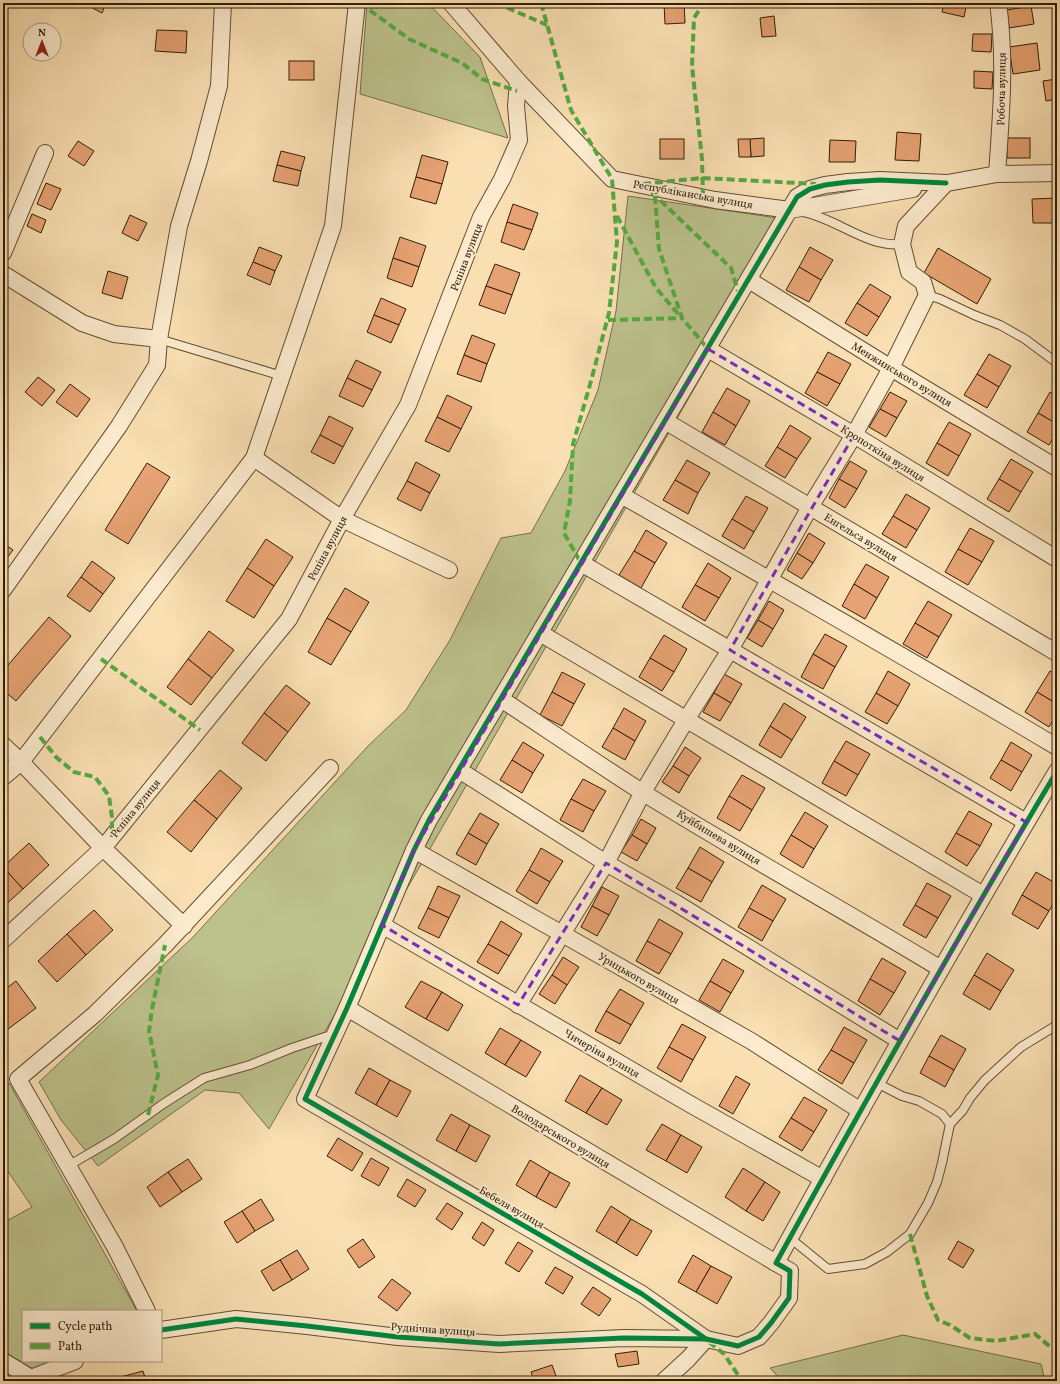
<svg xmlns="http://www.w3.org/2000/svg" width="1060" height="1384" font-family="Vollkorn,serif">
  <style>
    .green { fill: #bdc28d; stroke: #77704a }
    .building { fill: #e6a272; stroke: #311f08 }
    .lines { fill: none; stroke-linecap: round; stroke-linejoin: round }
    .lane-casing { stroke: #634f32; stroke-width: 10 }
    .street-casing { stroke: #634f32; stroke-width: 18 }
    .lane { stroke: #fbeacd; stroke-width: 8 }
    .street { stroke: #fbeacd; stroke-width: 16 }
    .quiet { stroke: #54aa41; stroke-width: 4; stroke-dasharray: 8 4; stroke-linecap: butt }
    .cycleway-casing { stroke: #fbeacd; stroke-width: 8 }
    .cycleway { stroke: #00873e; stroke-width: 5 }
    .marked { fill: none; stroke: #7b2cbf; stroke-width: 3; stroke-dasharray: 8 5; stroke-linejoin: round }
    .labels { text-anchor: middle; stroke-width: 3.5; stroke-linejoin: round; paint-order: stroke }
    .street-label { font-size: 11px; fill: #311f08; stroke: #fbeacd }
  </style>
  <rect width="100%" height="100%" fill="#f9dfb2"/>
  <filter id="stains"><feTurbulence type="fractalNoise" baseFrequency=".005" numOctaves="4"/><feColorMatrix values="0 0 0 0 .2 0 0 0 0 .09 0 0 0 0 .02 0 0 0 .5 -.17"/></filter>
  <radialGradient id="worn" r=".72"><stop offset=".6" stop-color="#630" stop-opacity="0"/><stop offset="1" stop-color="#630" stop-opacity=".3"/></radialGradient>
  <!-- green -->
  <g class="green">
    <polygon points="367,3 428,3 480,57 508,138 360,94"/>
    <polygon points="628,196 791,220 269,1129 239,1093 205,1090 98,1166 61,1120 39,1082 193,937 368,746 406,710 450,640 501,538 531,533 565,471 598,390 616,311"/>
    <polygon points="9,1083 137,1311 23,1311 23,1361 55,1361 33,1369 3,1351 3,1223 32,1207 3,1164 3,1087"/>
    <polygon points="903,1335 1041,1364 1045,1381 782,1381 770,1368"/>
  </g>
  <!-- building -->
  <g class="building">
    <polygon points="83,3 106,3 102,13"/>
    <polygon points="664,3 684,3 685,23 665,24"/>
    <polygon points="944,3 967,3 964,17 942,12"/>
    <polygon points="1031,6 1034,24 1009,28 1007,10"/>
    <polygon points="774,16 776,36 762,37 760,18"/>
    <polygon points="157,30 187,31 186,53 155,51"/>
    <polygon points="973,34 992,34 991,52 972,51"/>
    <polygon points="1037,43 1040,70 1013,74 1009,47"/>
    <rect x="289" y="61" width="25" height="19"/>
    <polygon points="974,71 993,72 992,89 974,88"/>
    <polygon points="1057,79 1057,99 1046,101 1043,81"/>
    <polygon points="897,132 921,134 919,161 895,160"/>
    <polygon points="764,138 764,156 751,157 750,139"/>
    <rect x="1007" y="138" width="23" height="20"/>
    <rect x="660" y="139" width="24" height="20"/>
    <polygon points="738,139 750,139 751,157 739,157"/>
    <polygon points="830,140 856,141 855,162 829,162"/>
    <polygon points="78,141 94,151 84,166 68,156"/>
    <polygon points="281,151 305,157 301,171 277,165"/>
    <polygon points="422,155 448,162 442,184 416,177"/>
    <polygon points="277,165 301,171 298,186 273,181"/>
    <polygon points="416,177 442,184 436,204 410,197"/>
    <polygon points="46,183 61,189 51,210 37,204"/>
    <polygon points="1057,198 1057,223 1033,223 1032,199"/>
    <polygon points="513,204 538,213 532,230 507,222"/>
    <polygon points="32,214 46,220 41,233 27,226"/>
    <polygon points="130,215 147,223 138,241 122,233"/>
    <polygon points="507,222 532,230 524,250 501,242"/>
    <polygon points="400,237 426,246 419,267 393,258"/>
    <polygon points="259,247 282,256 275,271 253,262"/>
    <polygon points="810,247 833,260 821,280 799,267"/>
    <polygon points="938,248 991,279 977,304 924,273"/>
    <polygon points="393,258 419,267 412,287 387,278"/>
    <polygon points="253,262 275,271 270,285 247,275"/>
    <polygon points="495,264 520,273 512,295 486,286"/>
    <polygon points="799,267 821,280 809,302 786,290"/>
    <polygon points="108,271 128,277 122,299 102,293"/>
    <polygon points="870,284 891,297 879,317 857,303"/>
    <polygon points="486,286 512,295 505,314 479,305"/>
    <polygon points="381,298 406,309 399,325 374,315"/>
    <polygon points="857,303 879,317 867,336 845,323"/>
    <polygon points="374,315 399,325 391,343 367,332"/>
    <polygon points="472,335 495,344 487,364 464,355"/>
    <polygon points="828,352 851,364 840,384 817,372"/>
    <polygon points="989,354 1011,366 999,387 977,374"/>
    <polygon points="464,355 487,364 481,382 457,374"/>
    <polygon points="356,360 381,372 372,390 347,378"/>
    <polygon points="817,372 840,384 827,406 805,393"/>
    <polygon points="977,374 999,387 987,408 964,395"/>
    <polygon points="38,377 55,390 42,406 25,392"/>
    <polygon points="347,378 372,390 363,407 339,396"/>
    <polygon points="70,384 90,399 77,417 56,402"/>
    <polygon points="727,388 750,401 736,426 713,412"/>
    <polygon points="890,392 907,401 897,418 880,409"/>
    <polygon points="1050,392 1057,396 1057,424 1038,413"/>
    <polygon points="447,395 472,407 461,429 437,417"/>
    <polygon points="880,409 897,418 886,437 869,427"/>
    <polygon points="713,412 736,426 725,445 702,432"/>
    <polygon points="1038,413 1057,424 1057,431 1049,445 1027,432"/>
    <polygon points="329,416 353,428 343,447 320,435"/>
    <polygon points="437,417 461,429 449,452 425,441"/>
    <polygon points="949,422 971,434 959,456 937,443"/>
    <polygon points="790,425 811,438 797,459 777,447"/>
    <polygon points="320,435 343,447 334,464 311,452"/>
    <polygon points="937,443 959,456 948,476 926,463"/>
    <polygon points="777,447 797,459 785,478 765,466"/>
    <polygon points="1011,459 1033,472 1021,492 999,479"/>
    <polygon points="687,460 710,473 698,493 675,480"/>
    <polygon points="850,461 867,471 857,489 839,479"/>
    <polygon points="416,462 440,475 430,493 407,481"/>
    <polygon points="147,463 170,477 128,544 105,530"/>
    <polygon points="839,479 857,489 845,508 829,498"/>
    <polygon points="999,479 1021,492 1009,512 987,499"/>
    <polygon points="675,480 698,493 688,514 663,500"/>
    <polygon points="407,481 430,493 421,511 397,499"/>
    <polygon points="906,494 930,508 917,530 893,516"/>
    <polygon points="746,496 768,508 754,532 732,519"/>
    <polygon points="893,516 917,530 906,548 882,534"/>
    <polygon points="732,519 754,532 744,549 722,536"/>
    <polygon points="970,528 994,541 982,562 958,549"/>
    <polygon points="646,530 667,543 655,563 634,551"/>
    <polygon points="809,533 825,543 813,563 797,553"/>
    <polygon points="266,539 293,557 274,586 247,568"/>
    <polygon points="3,543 13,550 3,563"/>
    <polygon points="958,549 982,562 968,585 945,572"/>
    <polygon points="634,551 655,563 641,588 619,575"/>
    <polygon points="797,553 813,563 802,579 787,570"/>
    <polygon points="92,561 115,578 103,594 81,577"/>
    <polygon points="708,563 731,578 719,598 695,585"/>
    <polygon points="866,564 889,577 877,598 854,584"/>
    <polygon points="247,568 274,586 254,618 226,601"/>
    <polygon points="81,577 103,594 90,612 67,596"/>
    <polygon points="854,584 877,598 865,619 842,606"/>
    <polygon points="695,585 719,598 705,621 682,607"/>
    <polygon points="345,588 369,602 351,632 327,618"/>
    <polygon points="769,601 784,610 773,629 758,620"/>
    <polygon points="928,601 952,615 939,637 915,623"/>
    <polygon points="49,617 71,636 16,701 3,690 3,671"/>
    <polygon points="327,618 351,632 331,665 308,652"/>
    <polygon points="758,620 773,629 762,647 747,638"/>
    <polygon points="915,623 939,637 927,658 903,644"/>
    <polygon points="209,631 234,650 212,678 188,659"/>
    <polygon points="825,634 847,646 835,667 813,654"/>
    <polygon points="664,635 687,649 674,672 650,658"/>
    <polygon points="813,654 835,667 823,689 801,677"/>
    <polygon points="650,658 674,672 662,691 639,677"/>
    <polygon points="188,659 212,678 191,705 167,687"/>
    <polygon points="888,671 910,684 898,706 876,693"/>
    <polygon points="1050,671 1057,675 1057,704 1037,692"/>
    <polygon points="562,672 585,684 574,704 552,692"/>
    <polygon points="724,674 742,684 731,703 714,693"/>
    <polygon points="286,685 310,703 288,732 264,713"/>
    <polygon points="552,692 574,704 562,726 540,715"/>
    <polygon points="1037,692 1057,704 1057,713 1049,727 1025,712"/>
    <polygon points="714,693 731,703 720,721 703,712"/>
    <polygon points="876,693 898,706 887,724 865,712"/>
    <polygon points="784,703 806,717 792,740 770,726"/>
    <polygon points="624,708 646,721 635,741 613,728"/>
    <polygon points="264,713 288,732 266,761 242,743"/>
    <polygon points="770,726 792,740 781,758 759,745"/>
    <polygon points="613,728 635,741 625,760 602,747"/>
    <polygon points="846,741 870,754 858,775 834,761"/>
    <polygon points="523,742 544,755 533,773 512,760"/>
    <polygon points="1011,742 1032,755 1022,772 1001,760"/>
    <polygon points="685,747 701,758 689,776 673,766"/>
    <polygon points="512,760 533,773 522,793 500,780"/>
    <polygon points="1001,760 1022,772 1011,791 990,778"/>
    <polygon points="834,761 858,775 846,796 822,783"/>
    <polygon points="673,766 689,776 679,793 662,782"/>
    <polygon points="220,770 242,788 217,819 194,800"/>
    <polygon points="742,775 765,788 752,810 729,796"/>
    <polygon points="583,779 606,791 594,811 571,799"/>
    <polygon points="729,796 752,810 740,831 717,818"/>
    <polygon points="571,799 594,811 583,832 560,820"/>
    <polygon points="194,800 217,819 191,852 167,832"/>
    <polygon points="969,811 992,824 980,846 956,833"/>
    <polygon points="805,812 828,826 814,849 791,835"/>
    <polygon points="480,813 499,824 487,844 468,833"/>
    <polygon points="641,819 656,828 647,844 632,835"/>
    <polygon points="468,833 487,844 476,865 456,854"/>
    <polygon points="956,833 980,846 967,866 945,852"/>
    <polygon points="632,835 647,844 637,861 621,852"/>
    <polygon points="791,835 814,849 803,868 780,854"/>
    <polygon points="29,843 49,865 23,889 3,867"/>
    <polygon points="700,847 724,862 712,882 688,868"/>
    <polygon points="541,848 563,861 550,882 529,870"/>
    <polygon points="3,867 23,889 3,907"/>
    <polygon points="688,868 712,882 701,902 676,888"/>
    <polygon points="529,870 550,882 537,904 516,891"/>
    <polygon points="1036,872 1057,884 1057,897 1049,911 1022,895"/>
    <polygon points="927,883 951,896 938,918 915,905"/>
    <polygon points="762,885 786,899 773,921 749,908"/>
    <polygon points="438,886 460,896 449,918 428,908"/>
    <polygon points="602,887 619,896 609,915 592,906"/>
    <polygon points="1022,895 1049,911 1038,929 1012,914"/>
    <polygon points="915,905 938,918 926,938 903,925"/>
    <polygon points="592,906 609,915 597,936 581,927"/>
    <polygon points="428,908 449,918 439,938 418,928"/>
    <polygon points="749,908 773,921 762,941 738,927"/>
    <polygon points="94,910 113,930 86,955 67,934"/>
    <polygon points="659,919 683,933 671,954 647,941"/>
    <polygon points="501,921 522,934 509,956 488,944"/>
    <polygon points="67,934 86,955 57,982 38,961"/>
    <polygon points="647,941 671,954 659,974 636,961"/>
    <polygon points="488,944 509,956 498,974 477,962"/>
    <polygon points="987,953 1014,970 1001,991 974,975"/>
    <polygon points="563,957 579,967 567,985 552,975"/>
    <polygon points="882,958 906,972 894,993 870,979"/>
    <polygon points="723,959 744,971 731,993 710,981"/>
    <polygon points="552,975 567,985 555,1004 539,994"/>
    <polygon points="974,975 1001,991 990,1010 963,994"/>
    <polygon points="870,979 894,993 880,1015 858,1001"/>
    <polygon points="16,981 36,1008 3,1033 3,991"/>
    <polygon points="421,981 442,992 426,1019 405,1007"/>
    <polygon points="710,981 731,993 720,1012 699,1000"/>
    <polygon points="620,989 644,1003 631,1025 606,1011"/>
    <polygon points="442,992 463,1005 448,1031 426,1019"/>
    <polygon points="606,1011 631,1025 620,1044 595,1031"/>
    <polygon points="682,1024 706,1037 693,1060 669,1047"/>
    <polygon points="844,1027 867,1040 854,1063 831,1050"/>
    <polygon points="500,1028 521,1040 505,1065 485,1053"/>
    <polygon points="941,1035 966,1049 954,1070 929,1056"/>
    <polygon points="521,1040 541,1052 526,1077 505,1065"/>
    <polygon points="669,1047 693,1060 681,1082 657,1068"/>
    <polygon points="831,1050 854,1063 842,1084 818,1070"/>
    <polygon points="929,1056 954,1070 945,1087 920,1073"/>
    <polygon points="369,1068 390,1080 376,1105 355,1093"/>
    <polygon points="580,1075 602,1088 586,1113 565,1101"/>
    <polygon points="736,1076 750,1084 733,1114 719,1106"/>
    <polygon points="390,1080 411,1091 397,1117 376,1105"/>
    <polygon points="602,1088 622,1100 607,1125 586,1113"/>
    <polygon points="804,1097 827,1110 814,1132 791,1118"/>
    <polygon points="451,1114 470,1125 456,1151 436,1140"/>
    <polygon points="791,1118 814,1132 802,1151 779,1137"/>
    <polygon points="662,1124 681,1135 666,1161 646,1150"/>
    <polygon points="470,1125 490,1136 476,1162 456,1151"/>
    <polygon points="681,1135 702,1147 687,1173 666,1161"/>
    <polygon points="338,1138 363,1153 352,1171 327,1156"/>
    <polygon points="371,1158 389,1168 379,1186 361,1176"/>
    <polygon points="188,1159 202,1179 182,1192 168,1172"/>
    <polygon points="530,1160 550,1172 536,1197 516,1185"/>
    <polygon points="743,1168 765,1182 746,1211 725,1197"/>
    <polygon points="168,1172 182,1192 160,1207 147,1187"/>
    <polygon points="550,1172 570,1183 556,1208 536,1197"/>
    <polygon points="407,1179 426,1190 415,1207 397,1196"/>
    <polygon points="765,1182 780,1192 763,1221 746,1211"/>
    <polygon points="261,1199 274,1220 255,1231 242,1211"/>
    <polygon points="447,1203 463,1213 452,1230 436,1219"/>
    <polygon points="611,1206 631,1219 616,1243 596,1231"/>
    <polygon points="242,1211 255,1231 237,1243 224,1222"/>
    <polygon points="631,1219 652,1231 637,1256 616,1243"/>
    <polygon points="482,1222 494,1230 484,1246 472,1238"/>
    <polygon points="363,1239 375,1257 359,1268 347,1250"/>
    <polygon points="958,1241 974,1250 963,1268 948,1259"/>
    <polygon points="518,1242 533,1251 519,1272 505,1263"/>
    <polygon points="297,1250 309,1269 292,1280 280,1260"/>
    <polygon points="693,1255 711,1266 696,1292 678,1282"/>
    <polygon points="280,1260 292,1280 273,1291 261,1271"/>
    <polygon points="711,1266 732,1277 717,1304 696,1292"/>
    <polygon points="555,1267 573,1277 563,1294 545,1283"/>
    <polygon points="392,1279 411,1293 397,1311 378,1297"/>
    <polygon points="593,1287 611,1299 599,1316 581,1304"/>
    <polygon points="637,1351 639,1364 618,1367 615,1354"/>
    <polygon points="552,1365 558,1381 534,1381 531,1372"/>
    <polygon points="143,1371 146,1381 114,1381 113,1379"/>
  </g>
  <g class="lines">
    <defs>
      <g id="lane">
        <path d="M803 212C836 218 867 248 902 244"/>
        <polyline points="927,295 940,299 974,315 1000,325 1025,339 1057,363"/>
        <polyline points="159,339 282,376"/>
        <polyline points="877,1083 902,1096 919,1101 942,1114 950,1124"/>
        <polyline points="68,1166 114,1139 163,1104 204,1078 250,1065 292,1048 334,1034"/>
        <polyline points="790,1238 828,1269 865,1264 887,1252 910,1234 928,1203 937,1182 942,1163 950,1124 963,1110 970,1098 985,1080 1021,1047 1057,1025"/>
      </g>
      <g id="street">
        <polyline points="451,3 518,81 612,179 715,200 790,210 913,189"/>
        <path d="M997 174C1001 118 1006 60 998 3"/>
        <polyline points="936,185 997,174 1057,173"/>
        <polyline points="3,253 45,153"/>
        <polyline points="3,274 82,323 114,334 159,339"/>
        <polyline points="749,280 891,368 1057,468"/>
        <polyline points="708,349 854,435 1057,559"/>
        <polyline points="665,421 1057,653"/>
        <polyline points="254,458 342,519 449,570"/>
        <path d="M621 495C767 578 913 661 1057 747"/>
        <polyline points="581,563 1026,822"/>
        <polyline points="3,590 119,426 157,365 159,339 179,226 199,161 219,86 223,3"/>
        <polyline points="540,633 983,895"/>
        <path d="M501 699C548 730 595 762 642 792 740 853 842 909 941 969"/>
        <polyline points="3,745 21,762 103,848 184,926"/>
        <polyline points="459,770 606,863 676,903 900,1041"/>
        <polyline points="3,777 21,762 254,458 333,226 357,3"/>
        <polyline points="414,850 751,1041 861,1111"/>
        <polyline points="382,925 688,1103 823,1179"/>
        <polyline points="3,940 103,848 289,619 342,519 408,405 481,217 502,179 519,140 516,106 518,81"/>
        <polyline points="518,1005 606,863 643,792 686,720 730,650 810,507 854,435 891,368 927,295 923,282 909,272 902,244 906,226 946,183"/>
        <polyline points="347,1008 776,1263"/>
        <polyline points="147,1311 115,1247 18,1079 95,1014 165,945 330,768"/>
        <path d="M161 1330 236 1319 307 1326 398 1337 499 1344 624 1338 706 1339 738 1346 759 1337 771 1323 789 1298 790 1271 776 1263C867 1098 960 933 1057 771"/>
        <polyline points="706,1339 642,1294 305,1099 347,1008 414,850 429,820 797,197 810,189 825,185 848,182 880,180 946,183"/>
        <polyline points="3,1361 31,1378"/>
        <polyline points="33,1381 31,1378 75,1361"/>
        <polyline points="664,1381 688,1359 706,1339"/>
      </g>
    </defs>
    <!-- lane casing -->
    <use href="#lane" class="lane-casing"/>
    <!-- street casing -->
    <use href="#street" class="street-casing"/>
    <!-- lane -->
    <use href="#lane" class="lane"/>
    <!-- street -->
    <use href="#street" class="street"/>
    <!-- quiet -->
    <g class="quiet">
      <polyline points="360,3 409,39 462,63 482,79 517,91"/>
      <polyline points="496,3 547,25"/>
      <polyline points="541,3 571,110 612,179 617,242 609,313 591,381 573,444 570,501 564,533 581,563"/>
      <polyline points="643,184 702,178 816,184"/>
      <polyline points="643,184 731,268 739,295"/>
      <polyline points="655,196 659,249 682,318 708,349"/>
      <polyline points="703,197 702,159 692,66 694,18 704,3"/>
      <polyline points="617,216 656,288 679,315"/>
      <polyline points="608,320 682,318"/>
      <polyline points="101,659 200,730"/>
      <polyline points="40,737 56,757 74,772 95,777 109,796 112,817 112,837"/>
      <polyline points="148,1115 158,1075 149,1031 152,1009 165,945"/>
      <polyline points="910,1234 927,1296 938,1320 950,1325 970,1338 996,1341 1035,1334 1048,1345 1057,1350"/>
      <polyline points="709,1342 724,1354 742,1381"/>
    </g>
    <defs>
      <g id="cycleway">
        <path d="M161 1330 236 1319 307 1326 398 1337 499 1344 624 1338 706 1339 738 1346 759 1337 771 1323 789 1298 790 1271 776 1263C867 1098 960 933 1057 771"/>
        <polyline points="706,1339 642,1294 305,1099 347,1008 414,850 429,820 797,197 810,189 825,185 848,182 880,180 946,183"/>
      </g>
    </defs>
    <!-- cycleway casing -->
    <use href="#cycleway" class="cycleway-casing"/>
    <!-- cycleway -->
    <use href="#cycleway" class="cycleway"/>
  </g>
  <!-- marked area -->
  <path class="marked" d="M708 349 854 435 730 650 1026 822 900 1041 606 863 518 1005 382 925 414 850Z"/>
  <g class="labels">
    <!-- street labels -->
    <g class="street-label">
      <text transform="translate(1001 89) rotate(-89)" y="4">Робоча вулиця</text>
      <text transform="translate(693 194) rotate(10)" y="4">Республіканська вулиця</text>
      <text transform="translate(466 257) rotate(-69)" y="4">Рєпіна вулиця</text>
      <text transform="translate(902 374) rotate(31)" y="4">Менжинського вулиця</text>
      <text transform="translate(883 453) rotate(32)" y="4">Кропоткіна вулиця</text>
      <text transform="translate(861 537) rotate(31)" y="4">Енгельса вулиця</text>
      <text transform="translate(327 548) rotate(-62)" y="4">Рєпіна вулиця</text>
      <text transform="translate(135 808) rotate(-51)" y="4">Рєпіна вулиця</text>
      <text transform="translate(719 837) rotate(31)" y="4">Куйбишева вулиця</text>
      <text transform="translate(639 978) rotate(30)" y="4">Урицького вулиця</text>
      <text transform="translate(602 1053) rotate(30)" y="4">Чичеріна вулиця</text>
      <text transform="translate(561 1136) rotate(31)" y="4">Володарського вулиця</text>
      <text transform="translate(512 1207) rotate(30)" y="4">Бебеля вулиця</text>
      <text transform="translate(433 1329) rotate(4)" y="4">Руднічна вулиця</text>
    </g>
  </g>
  <!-- margin -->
  <rect width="1060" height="1384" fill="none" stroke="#f9dfb2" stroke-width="16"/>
  <rect x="4" y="4" width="1052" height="1376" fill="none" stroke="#311f08" stroke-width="2"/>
  <rect x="8" y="8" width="1044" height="1368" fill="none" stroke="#311f08"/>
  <!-- legend -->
  <rect x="22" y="1310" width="140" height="52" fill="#fbeacd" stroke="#aa997e"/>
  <rect x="30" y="1323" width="20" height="6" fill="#00873e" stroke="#aa997e"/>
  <text x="58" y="1330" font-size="12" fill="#311f08">Cycle path</text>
  <rect x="30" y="1343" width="20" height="6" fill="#54aa41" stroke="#aa997e"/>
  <text x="58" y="1350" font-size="12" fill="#311f08">Path</text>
  <!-- north arrow -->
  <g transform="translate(42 42)"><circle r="19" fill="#fbeacd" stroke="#aa997e"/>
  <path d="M0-3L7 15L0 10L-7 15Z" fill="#8f2418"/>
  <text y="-6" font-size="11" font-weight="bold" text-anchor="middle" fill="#311f08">N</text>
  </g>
  <rect width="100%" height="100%" filter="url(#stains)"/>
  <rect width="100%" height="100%" fill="url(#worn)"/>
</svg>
